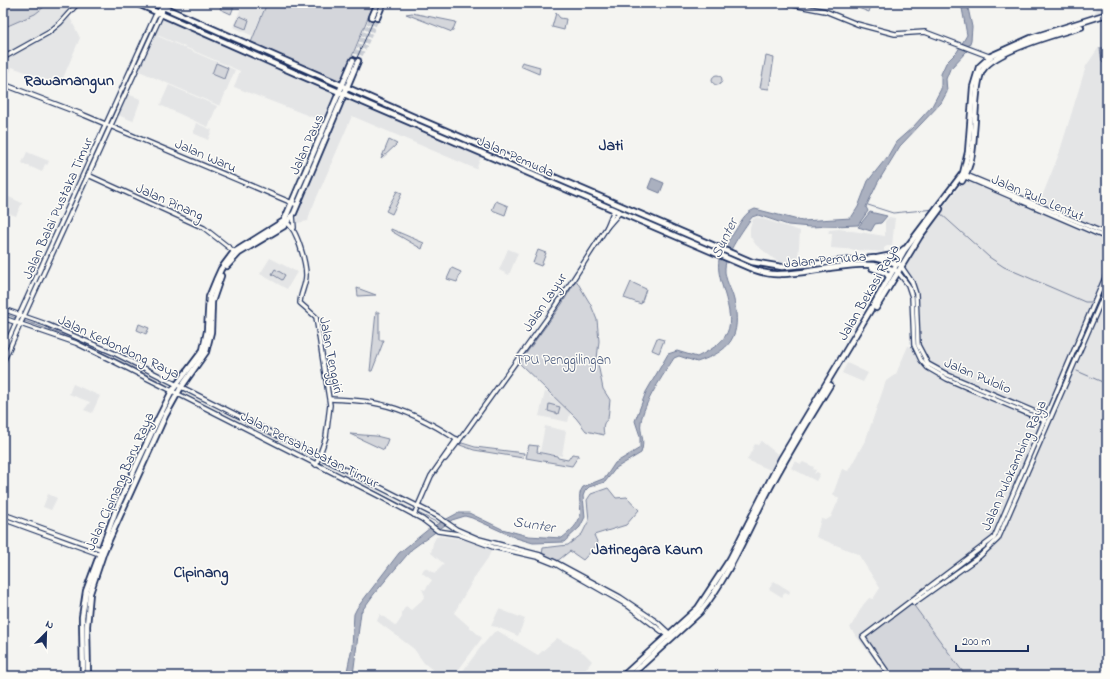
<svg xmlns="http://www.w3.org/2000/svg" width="1110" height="679" font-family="'Indie Flower',sans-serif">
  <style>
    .built { fill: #e4e5e6 }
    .green { fill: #d4d6db; stroke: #78829c }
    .water { fill: #aab0bf; stroke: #717c98 }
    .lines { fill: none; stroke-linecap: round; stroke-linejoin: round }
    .stream { stroke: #717c98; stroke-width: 1 }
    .major-tunnel { stroke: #c9cdd4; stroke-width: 4.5; stroke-dasharray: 4.5 2; stroke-linecap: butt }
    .minor-casing { stroke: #1b2f5e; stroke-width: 6 }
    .major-casing { stroke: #1b2f5e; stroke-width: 8 }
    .minor { stroke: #fdfcf7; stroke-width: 3.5 }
    .major { stroke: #fdfcf7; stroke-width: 4.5 }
    .tram { stroke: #1b2f5e; stroke-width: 1 }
    .labels { text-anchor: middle; stroke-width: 3; stroke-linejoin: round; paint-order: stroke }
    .street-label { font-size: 14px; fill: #1b2f5e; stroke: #fdfcf7 }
    .park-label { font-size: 14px; fill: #49597d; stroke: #fdfcf7 }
    .water-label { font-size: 15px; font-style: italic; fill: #46567b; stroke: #fdfcf7 }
    .quarter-label { font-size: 16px; font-weight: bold; fill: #1b2f5e; stroke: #fdfcf7 }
  </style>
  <rect width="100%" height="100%" fill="#f4f4f1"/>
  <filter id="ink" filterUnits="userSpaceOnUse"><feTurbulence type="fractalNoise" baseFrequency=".025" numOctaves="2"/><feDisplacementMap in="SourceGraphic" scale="8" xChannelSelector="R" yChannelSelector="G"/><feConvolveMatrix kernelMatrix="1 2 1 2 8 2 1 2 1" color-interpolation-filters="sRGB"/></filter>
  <g filter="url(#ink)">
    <!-- built -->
    <g class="built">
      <polygon points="49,3 63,3 80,38 60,85 12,67 5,85 3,84 3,29 35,14"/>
      <polygon points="243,3 266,3 253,36 233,27"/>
      <polygon points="1098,3 1107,3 1107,13 1093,19"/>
      <polygon points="161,18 336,94 325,122 234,87 240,71 155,34"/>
      <polygon points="155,35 235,70 220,106 139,71"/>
      <polygon points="1099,47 1107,47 1107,676 887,676 850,628 863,605 869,598 873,599 880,588 858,554 816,537 821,519 826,520 831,517 839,499 833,494 842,469 848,471 866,439 886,381 896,374 908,346 918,348 915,334 918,318 918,302 911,282 903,268 919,237 965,180 1037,209 1059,154 1086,66"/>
      <polygon points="169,85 217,106 208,127 160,105"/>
      <polygon points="127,94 141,99 133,121 118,115"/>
      <polygon points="346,96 482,155 476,169 352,116 310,213 308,221 297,223 298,207"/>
      <polygon points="196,123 212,130 208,140 193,133"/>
      <polygon points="27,152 49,161 47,165 45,164 42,172 22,163"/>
      <polygon points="9,197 22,203 16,216 3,211"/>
      <polygon points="757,217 800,231 798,260 781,262 774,259 756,245 750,236 750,227 753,219"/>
      <polygon points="889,217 895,218 892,246 887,246 884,248 884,252 831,248 832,234 828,234 829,230 839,229 885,236 885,221"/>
      <polygon points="508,249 518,253 509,275 499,270"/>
      <polygon points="270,258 297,272 287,289 260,274"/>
      <polygon points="3,320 9,322 11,326 3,347"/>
      <polygon points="847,363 868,373 863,382 842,373"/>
      <polygon points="73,384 100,396 92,413 84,410 90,402 69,394"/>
      <polygon points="545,392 551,393 550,397 560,399 571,409 568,422 539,416"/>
      <polygon points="545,426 566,431 562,456 540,452"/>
      <polygon points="761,441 780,456 773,471 747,460 755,444 758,445"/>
      <polygon points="795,461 801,464 803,462 814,467 813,469 816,470 814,474 817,472 820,474 816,481 791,468"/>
      <polygon points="48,494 57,498 51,510 43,507"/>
      <polygon points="440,536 470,540 492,549 488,558 476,575 454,613 482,638 454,676 439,675 424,663 414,649 377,621 380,614 396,626 402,617 402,612 406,606 411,610 421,601 425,596 422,589 425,590 432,580 422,573 423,570 425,568 435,573 444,564 431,553 433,543 436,537"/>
      <polygon points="774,581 790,591 789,594 785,592 782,597 769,589"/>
      <polygon points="499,609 525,619 518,636 497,627 491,626"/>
      <polygon points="498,631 538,655 557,638 584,653 592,661 581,676 459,676 480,648 494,632"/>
    </g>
    <!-- green -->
    <g class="green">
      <polygon points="3,3 49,3 35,14 3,28"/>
      <polygon points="222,3 234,6 231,14 220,9"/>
      <polygon points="267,3 374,3 343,78 337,84 250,45"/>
      <polygon points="850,3 872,3 869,12 850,5"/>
      <polygon points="168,13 218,34 217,37 167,15"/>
      <polygon points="412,13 456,22 452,32 406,14"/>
      <polygon points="556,13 560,18 566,19 564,30 552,27"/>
      <polygon points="240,16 249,20 246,29 236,25"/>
      <polygon points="1100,48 1107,48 1106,65 1102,62"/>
      <polygon points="766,56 774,58 769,89 760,88"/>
      <polygon points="522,62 540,67 539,74 520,66"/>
      <polygon points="216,63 228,68 224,79 212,74"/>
      <circle cx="717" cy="80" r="5"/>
      <polygon points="389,140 397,144 381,159"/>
      <polygon points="397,191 402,193 392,214 386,211"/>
      <polygon points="496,201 508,206 505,215 492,210"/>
      <polygon points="391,229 424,243 422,249 391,231"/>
      <polygon points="538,250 546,253 541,266 533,263"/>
      <polygon points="452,268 461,272 457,282 447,279"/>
      <polygon points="275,269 285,275 282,280 272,274"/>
      <path d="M576 280 591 305 597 320 599 341 597 359 603 389 610 400 608 419C602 423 603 428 604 435L586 431 576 418 519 363 562 304Z"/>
      <polygon points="631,282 646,289 641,304 624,298"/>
      <polygon points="357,288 376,295 358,296"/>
      <polygon points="376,312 379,312 379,340 384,340 372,371 370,371"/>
      <polygon points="139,324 149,328 146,334 137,330"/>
      <polygon points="657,338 664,340 659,353 652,350"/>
      <polygon points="549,404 560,407 558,414 548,411"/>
      <polygon points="350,434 376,436 388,439 384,450"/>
      <polygon points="462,443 475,447 524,453 523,458 474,450 460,445"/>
      <polygon points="529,445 538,446 537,452 557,456 558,458 568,460 572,454 579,455 572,466 526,458"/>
      <polygon points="608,488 616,498 627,497 639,510 626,525 594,535 598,544 583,560 570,551 556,562 542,555 543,548 568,545 582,534 589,520 587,500 591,494"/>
      <polygon points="912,603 966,676 892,676 863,637"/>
    </g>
    <!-- water -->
    <g class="water">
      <path d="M961 3H967L972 27 971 40 967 51 950 69 946 79 947 92 941 103 900 146 878 182 866 207 868 211 858 225 810 227 788 225 758 215 752 217C743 230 726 253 725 268 724 279 732 290 734 300 742 337 730 351 697 362L679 356 674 358C664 374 643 404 641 422 639 433 646 439 641 453L616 468 605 482 589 487 585 491 583 496 585 517 580 527 564 542 533 543 516 538 472 518 465 516 452 520 412 549 374 594 361 612 353 675 346 676 352 647 354 614 357 608 399 553 430 528 458 513H469L502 529 528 536 562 538C568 533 576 527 579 519 584 508 575 497 583 487L605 478 615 463 640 448V436L635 421 646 392 668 354 677 351 697 357C736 338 734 324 722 285 719 275 717 265 720 255 723 246 730 239 735 231 741 222 744 213 755 209L802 221 851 218 858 207 868 181 888 156 896 142 913 127 932 106 941 89V74L946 63 957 52 967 35Z"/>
      <polygon points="652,178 664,183 660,193 648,188"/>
      <polygon points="870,212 887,216 881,223 875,224 871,231 858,227"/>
    </g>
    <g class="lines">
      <!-- stream -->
      <g class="stream">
        <polyline points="868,205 893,213 935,209"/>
        <polyline points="940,213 989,257 1004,267 1085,302 1091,302 1095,296"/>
        <polyline points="1099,288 1107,268"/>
        <polyline points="3,313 16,318"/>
        <path d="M19 319C73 337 122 361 172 388"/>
        <polyline points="1077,371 1107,384"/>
        <polyline points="180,393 440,524"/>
      </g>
      <!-- major-tunnel -->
      <g class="major-tunnel">
        <polyline points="353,60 372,17"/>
        <polyline points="358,61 377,18"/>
      </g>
      <defs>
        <g id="minor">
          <polyline points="783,3 825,11 857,24 895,34 925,32 991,57"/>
          <polyline points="3,58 48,33 60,23 78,3"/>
          <polyline points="3,84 84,115 297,205"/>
          <polyline points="964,174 1107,234"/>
          <polyline points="88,175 204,228 236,253"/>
          <polyline points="963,176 1107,238"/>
          <polyline points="293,215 294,228"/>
          <path d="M287 223C297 229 306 263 306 275 306 285 300 294 300 303L316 317 330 405 326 437 316 465"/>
          <polyline points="607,227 614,210"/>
          <polyline points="901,266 912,282 916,294 918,345 928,364 948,375 1047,417"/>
          <polyline points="898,272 908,285 912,297 914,345 921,360 928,368 947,379 1045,421"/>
          <polyline points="3,309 46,324 116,354 437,516 456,529 479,539 540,555 555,562 620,597 657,622 671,635"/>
          <polyline points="3,318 76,343 113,361 377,495 422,519 438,531 458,534 493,547 537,557 557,565 627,605 668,636"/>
          <polyline points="3,351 155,16 166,3"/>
          <polyline points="3,362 162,13 163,7"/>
          <path d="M330 399C346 400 363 400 379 404 408 410 435 425 459 441"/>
          <polyline points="445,459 467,430 556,306 607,227 620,212"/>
          <polyline points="3,514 103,550"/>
          <polyline points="414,515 431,476 457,439"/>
          <polyline points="3,519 102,555"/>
          <polyline points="912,600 914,603 980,556 998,539 1107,288"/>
          <polyline points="890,676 863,637 994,538 1107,273"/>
        </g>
        <g id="major">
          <path d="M136 3 295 73 750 268C760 272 770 275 781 274 815 274 862 256 895 270"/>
          <polyline points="154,3 414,117 752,262 782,267 874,258 899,264"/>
          <polyline points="372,17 378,3"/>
          <polyline points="377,18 383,3"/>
          <path d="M962 181C972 165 973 150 974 132 976 115 975 85 982 71 993 51 1059 33 1081 27"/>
          <polyline points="877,258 898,254 904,249"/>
          <polyline points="227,266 239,253 284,226 294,213 358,61"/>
          <polyline points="872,268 886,273 889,277"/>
          <polyline points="876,308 920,236 940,209"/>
          <polyline points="83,676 82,617 86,591 117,507 157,421 172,391 203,350 207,331 209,297 216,280 221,269 233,253 284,221 353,60"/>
          <polyline points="88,676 87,626 90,593 104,551 165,416 180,389 206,352 211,332 212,302 221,276"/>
          <polyline points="623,676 698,608 730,559 781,459 874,304 904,251 963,173 968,152 973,87 979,67 991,56 1031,38 1107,14"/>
          <path d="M630 676 700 612C727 579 744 538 763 501 783 461 807 423 830 385"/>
        </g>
      </defs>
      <!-- minor casing -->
      <use href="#minor" class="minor-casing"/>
      <!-- major casing -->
      <use href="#major" class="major-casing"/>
      <!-- minor -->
      <use href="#minor" class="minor"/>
      <!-- major -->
      <use href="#major" class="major"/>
      <!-- tram -->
      <polyline class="tram" points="356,60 381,3"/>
    </g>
  </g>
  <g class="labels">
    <!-- street labels -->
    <g class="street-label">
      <text transform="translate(306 144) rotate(-66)" y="5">Jalan Paus</text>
      <text transform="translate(206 155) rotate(23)" y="5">Jalan Waru</text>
      <text transform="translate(516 156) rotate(24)" y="5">Jalan Pemuda</text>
      <text transform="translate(1038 197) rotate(23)" y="5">Jalan Pulo Lentut</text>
      <text transform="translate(170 201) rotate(24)" y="5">Jalan Pinang</text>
      <text transform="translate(57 208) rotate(-66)" y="5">Jalan Balai Pustaka Timur</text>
      <text transform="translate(825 259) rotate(-5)" y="5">Jalan Pemuda</text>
      <text transform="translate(868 292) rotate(-60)" y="5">Jalan Bekasi Raya</text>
      <text transform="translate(544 302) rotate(-56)" y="5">Jalan Layur</text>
      <text transform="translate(119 346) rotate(25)" y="5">Jalan Kedondong Raya</text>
      <text transform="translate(332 355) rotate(79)" y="5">Jalan Tenggiri</text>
      <text transform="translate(978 375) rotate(23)" y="5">Jalan Pulolio</text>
      <text transform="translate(310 449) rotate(27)" y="5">Jalan Persahabatan Timur</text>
      <text transform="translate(1013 465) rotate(-66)" y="5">Jalan Pulokambing Raya</text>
      <text transform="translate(119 481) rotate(-66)" y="5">Jalan Cipinang Baru Raya</text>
    </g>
    <!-- park labels -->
    <g class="park-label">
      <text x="563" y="364">TPU Penggilingan</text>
    </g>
    <!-- water labels -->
    <g class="water-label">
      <text transform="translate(724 238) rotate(-64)" y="5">Sunter</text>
      <text transform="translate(534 524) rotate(9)" y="5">Sunter</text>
    </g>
    <!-- quarter labels -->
    <g class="quarter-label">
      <text x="69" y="85">Rawamangun</text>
      <text x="611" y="150">Jati</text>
      <text x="647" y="554">Jatinegara Kaum</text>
      <text x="201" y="577">Cipinang</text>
    </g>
  </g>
  <!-- margin -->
  <rect width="1110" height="679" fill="none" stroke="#fdfcf7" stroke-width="16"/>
  <rect x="8" y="8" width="1094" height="663" fill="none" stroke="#1b2f5e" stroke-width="1.5" filter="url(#ink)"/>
  <!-- north arrow -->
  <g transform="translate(46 633) rotate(23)" stroke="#fdfcf7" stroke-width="3" paint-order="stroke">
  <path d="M0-3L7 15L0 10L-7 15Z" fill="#1b2f5e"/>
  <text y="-6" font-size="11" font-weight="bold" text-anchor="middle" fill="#1b2f5e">N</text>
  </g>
  <!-- scale -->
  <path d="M956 645v6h72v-6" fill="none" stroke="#1b2f5e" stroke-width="2"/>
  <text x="962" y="645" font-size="12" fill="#1b2f5e" stroke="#fdfcf7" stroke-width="3" paint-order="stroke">200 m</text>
</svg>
